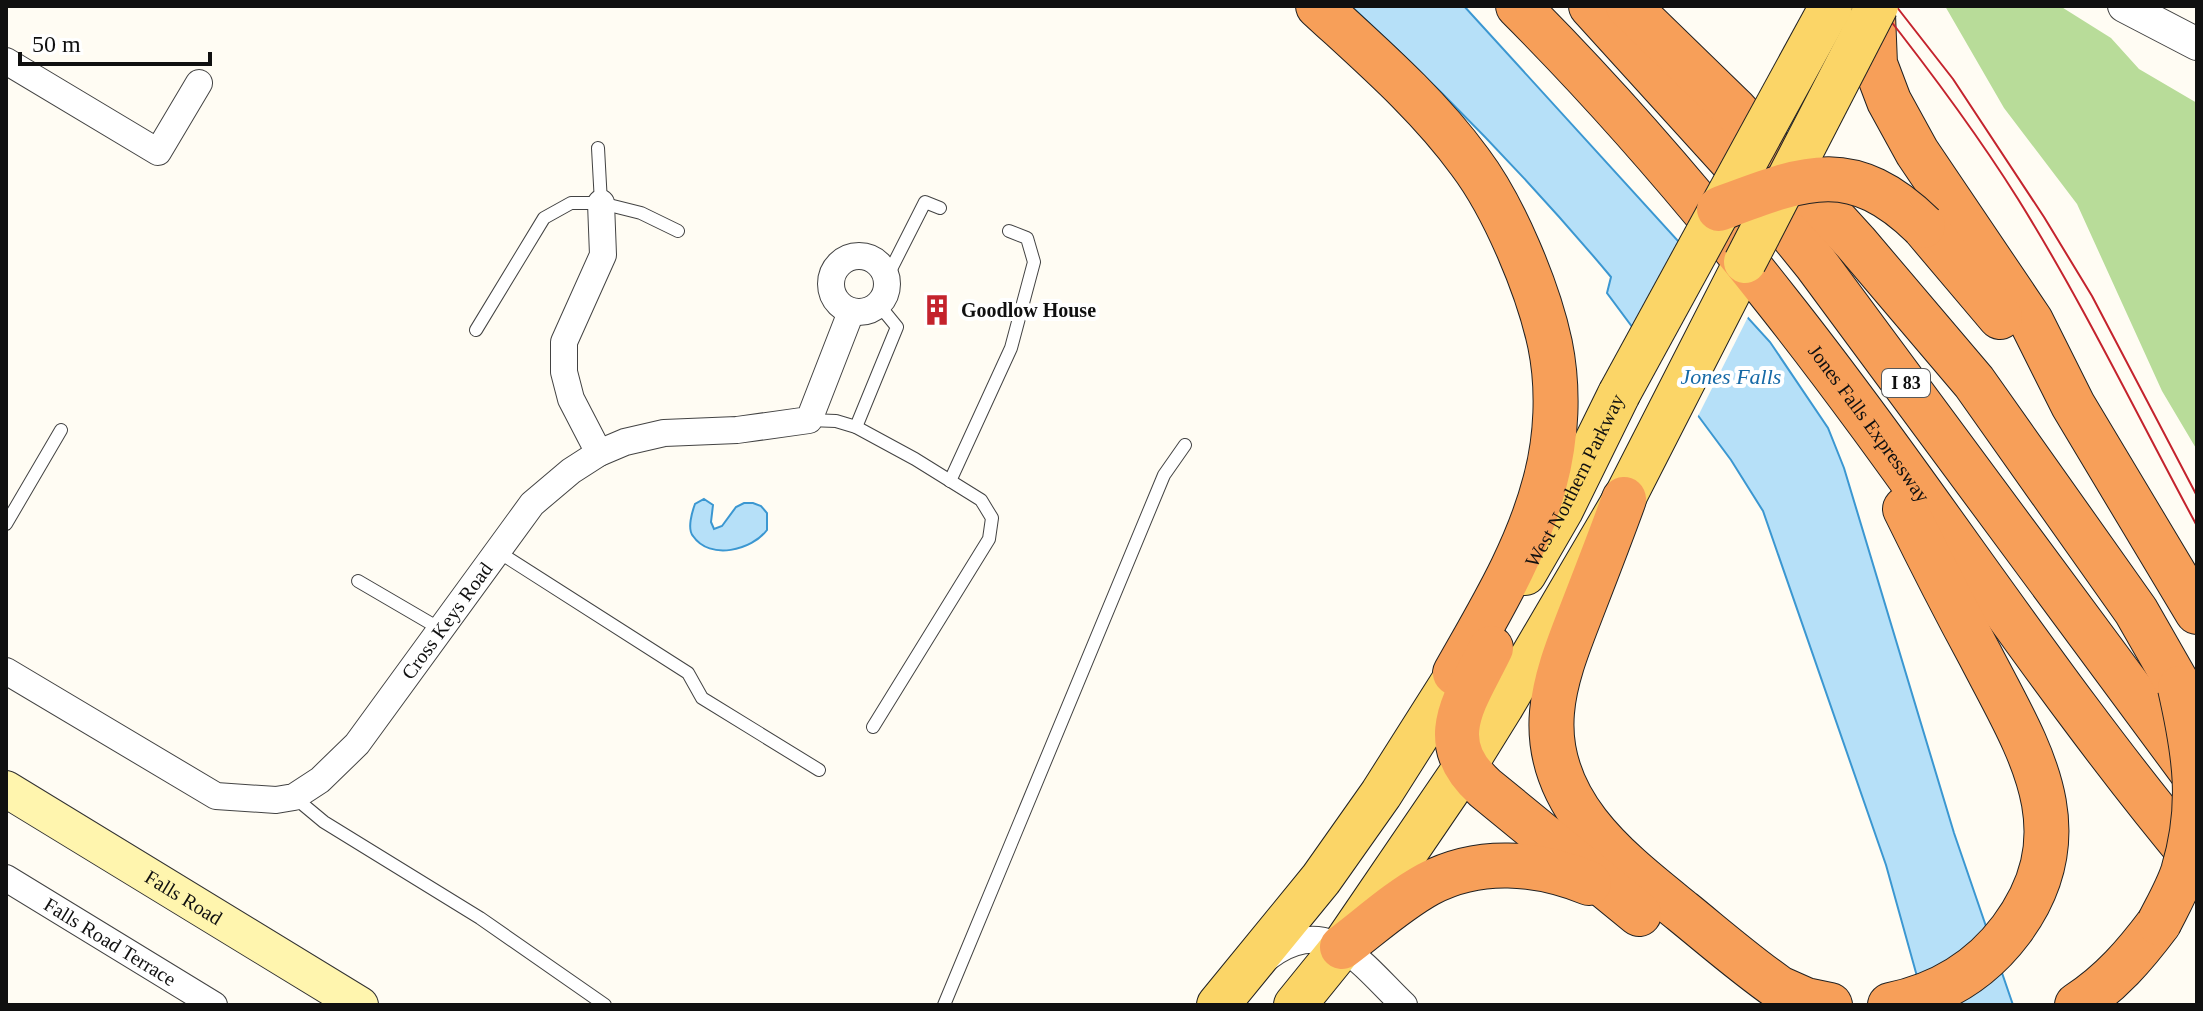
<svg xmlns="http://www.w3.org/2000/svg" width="2203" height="1011" font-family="'Times New Roman',serif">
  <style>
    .forest { fill: #b8dc99 }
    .water { fill: #b6e0f8; stroke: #3b97d1; stroke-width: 2 }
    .pier { fill: #fffcf3 }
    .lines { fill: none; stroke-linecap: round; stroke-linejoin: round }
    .service-casing { stroke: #434343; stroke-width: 14 }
    .minor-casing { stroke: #434343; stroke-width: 28 }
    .tertiary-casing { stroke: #434343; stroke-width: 34 }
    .secondary-casing { stroke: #323232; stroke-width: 38 }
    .primary-casing { stroke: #212121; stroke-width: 44 }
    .motorway-casing { stroke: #212121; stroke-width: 46 }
    .service { stroke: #fff; stroke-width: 12 }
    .minor { stroke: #fff; stroke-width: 26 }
    .tertiary { stroke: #fff; stroke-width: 32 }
    .secondary { stroke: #fff5ae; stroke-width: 36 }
    .primary { stroke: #fbd567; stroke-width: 42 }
    .motorway { stroke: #f79f59; stroke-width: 44 }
    .tram { stroke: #c4232d; stroke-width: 2 }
    .primary-bridge-casing { stroke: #212121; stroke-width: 44; stroke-linecap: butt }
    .motorway-bridge-casing { stroke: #212121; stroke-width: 46; stroke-linecap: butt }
    .primary-bridge { stroke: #fbd567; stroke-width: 42 }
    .motorway-bridge { stroke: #f79f59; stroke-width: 44 }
    .labels { text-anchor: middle; stroke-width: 8; stroke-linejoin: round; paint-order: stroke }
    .shield { fill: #fff; stroke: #585858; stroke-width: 2 }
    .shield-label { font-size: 18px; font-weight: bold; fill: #101010 }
    .poi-label { font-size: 20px; font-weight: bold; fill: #101010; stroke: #fff; text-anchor: start }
    .street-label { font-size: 20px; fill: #101010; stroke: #fff }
    .water-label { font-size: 22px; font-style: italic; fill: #1569a6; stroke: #fff }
  </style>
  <rect width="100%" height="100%" fill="#fffcf3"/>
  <!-- forest -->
  <polygon class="forest" points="1945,6 2060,6 2111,38 2139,69 2197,103 2197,450 2162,391 2077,204 2004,108"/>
  <!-- water -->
  <g class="water">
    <path d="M1351 6H1464L1770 342 1828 428 1844 468 1954 833 2013 1005H1925L1886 865 1763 511 1731 460 1607 293 1611 277C1530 180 1443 91 1351 6Z"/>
    <path d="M704 499 713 505 711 522 714 529 722 526 736 507 744 503H753L761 506 767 513V530C752 550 710 561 693 536 687 529 692 512 695 504Z"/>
  </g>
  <!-- pier -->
  <polygon class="pier" points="1681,236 1750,313 1696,420 1630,331"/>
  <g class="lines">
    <defs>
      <g id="service">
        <polyline points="598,148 601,203"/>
        <polyline points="887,277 925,202 940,208"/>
        <polyline points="476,330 544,218 571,203 601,203 641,213 678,231"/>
        <polyline points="809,420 836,421 856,427 915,459 981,500 992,518 989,539 873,727"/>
        <polyline points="856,427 897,327 879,305"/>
        <polyline points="950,481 1011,348 1034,262 1027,238 1009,231"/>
        <polyline points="6,524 61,430"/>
        <polyline points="497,551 688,673 702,698 819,770"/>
        <polyline points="358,581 442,630"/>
        <polyline points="294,797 324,822 480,918 605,1005"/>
        <polyline points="944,1005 1164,475 1185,445"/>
      </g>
      <g id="minor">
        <polyline points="6,61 158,152 199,83"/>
        <circle cx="859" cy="284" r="28"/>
        <polyline points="599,453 571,399 564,372 564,342 603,255 601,203"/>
        <path id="s1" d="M6 671 216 796 276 800 294 797 320 780 357 744 532 504 571 471 599 453 625 442 664 433 737 430 809 420 851 312"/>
        <path id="s2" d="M6 878 214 1005"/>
        <path d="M1268 957C1329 912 1362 965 1404 1005"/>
      </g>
      <polyline id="tertiary" points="2124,6 2197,44"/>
      <g id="secondary">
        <path id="s3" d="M6 789 360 1005"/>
      </g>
      <g id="primary">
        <path id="s4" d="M1525 574 1562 510 1619 394"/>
        <polyline points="1218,1005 1321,879 1381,794 1476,644"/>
        <polyline points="1295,1005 1342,947 1466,765 1502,707 1624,499 1745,262"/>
      </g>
      <g id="motorway">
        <path d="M1318 6C1371 55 1427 103 1470 162 1504 207 1538 288 1550 344 1559 388 1557 438 1545 482 1527 551 1490 611 1455 673"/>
        <path id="s5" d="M1518 6C1610 98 1696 198 1777 301 1922 484 2047 683 2197 862"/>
        <polyline points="1591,6 1740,170 1816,264 2197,779"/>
        <polyline points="1628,6 1735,110 1856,243 1974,382 2136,611 2180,688"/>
        <polyline points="1873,15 1875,64 1889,101 1917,152 2031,321 2073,405 2197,612"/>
        <polyline points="1923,226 2000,317"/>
        <path d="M1624 499C1611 535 1597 571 1583 607 1570 641 1555 676 1552 712 1544 804 1620 861 1683 912 1715 938 1746 965 1779 988L1806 1000 1830 1005"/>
        <path d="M1491 648C1466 700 1432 740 1485 788L1639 914"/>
        <path d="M1342 947C1370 926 1397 901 1428 884 1479 857 1537 862 1589 883"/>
        <path d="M1890 1005C1940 995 1981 970 2011 930 2085 831 2028 748 1980 655 1954 607 1929 558 1905 509"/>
        <path d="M2077 1005C2111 983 2135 955 2159 923"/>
      </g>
    </defs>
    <!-- service casing -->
    <use href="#service" class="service-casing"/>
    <!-- minor casing -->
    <use href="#minor" class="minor-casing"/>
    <!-- tertiary casing -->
    <use href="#tertiary" class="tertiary-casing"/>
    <!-- secondary casing -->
    <use href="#secondary" class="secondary-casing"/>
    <!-- primary casing -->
    <use href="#primary" class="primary-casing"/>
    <!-- motorway casing -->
    <use href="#motorway" class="motorway-casing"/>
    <!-- service -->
    <use href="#service" class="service"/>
    <!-- minor -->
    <use href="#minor" class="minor"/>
    <!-- tertiary -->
    <use href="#tertiary" class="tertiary"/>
    <!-- secondary -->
    <use href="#secondary" class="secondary"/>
    <!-- primary -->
    <use href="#primary" class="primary"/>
    <!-- motorway -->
    <use href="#motorway" class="motorway"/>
    <!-- tram -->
    <g class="tram">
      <path d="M1879 6C1928 68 1976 132 2018 199 2084 305 2138 417 2197 526"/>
      <polyline points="1896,6 1953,79 2044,217 2092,296 2197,496"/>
    </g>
    <defs>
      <g id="primary-bridge">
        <polyline points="1745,262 1877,6"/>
        <polyline points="1619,394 1831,6"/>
      </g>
      <g id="motorway-bridge">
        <path d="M1719 209C1804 177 1851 156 1923 226"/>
        <path d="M2159 923C2167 907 2177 890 2183 872 2203 806 2195 754 2180 688"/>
      </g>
    </defs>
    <!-- primary-bridge casing -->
    <use href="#primary-bridge" class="primary-bridge-casing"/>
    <!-- motorway-bridge casing -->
    <use href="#motorway-bridge" class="motorway-bridge-casing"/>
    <!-- primary-bridge -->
    <use href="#primary-bridge" class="primary-bridge"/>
    <!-- motorway-bridge -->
    <use href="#motorway-bridge" class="motorway-bridge"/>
  </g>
  <!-- icons -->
  <defs>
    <symbol id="building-bare" viewBox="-9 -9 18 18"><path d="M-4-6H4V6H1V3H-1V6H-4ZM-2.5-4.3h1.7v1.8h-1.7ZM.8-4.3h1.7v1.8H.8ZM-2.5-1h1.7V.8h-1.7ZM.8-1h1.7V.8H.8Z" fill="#c4232d" stroke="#fff" stroke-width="2.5" paint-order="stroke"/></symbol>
  </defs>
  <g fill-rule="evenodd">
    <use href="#building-bare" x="915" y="288" width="44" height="44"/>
  </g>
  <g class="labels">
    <!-- shield labels -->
    <rect class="shield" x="1882" y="369" width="48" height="28" rx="6"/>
    <g class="shield-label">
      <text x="1906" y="389">I 83</text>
    </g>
    <!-- poi labels -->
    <g class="poi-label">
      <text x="961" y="317">Goodlow House</text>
    </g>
    <!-- street labels -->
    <g class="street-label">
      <text dy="7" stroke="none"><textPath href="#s5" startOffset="546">Jones Falls Expressway</textPath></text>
      <text dy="7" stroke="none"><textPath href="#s4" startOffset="106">West Northern Parkway</textPath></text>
      <text dy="7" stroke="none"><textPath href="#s1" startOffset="558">Cross Keys Road</textPath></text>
      <text dy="7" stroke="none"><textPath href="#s3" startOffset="208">Falls Road</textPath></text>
      <text dy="7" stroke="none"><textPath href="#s2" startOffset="122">Falls Road Terrace</textPath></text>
    </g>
    <!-- water labels -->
    <g class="water-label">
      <text x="1731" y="384">Jones Falls</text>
    </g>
  </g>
  <!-- border -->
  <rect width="2203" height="1011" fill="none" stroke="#101010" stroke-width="16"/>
  <!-- scale -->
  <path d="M20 52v12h190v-12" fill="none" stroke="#101010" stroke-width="4"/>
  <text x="32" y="52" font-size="24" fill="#101010" stroke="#ffffff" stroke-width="6" paint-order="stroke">50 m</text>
</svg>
